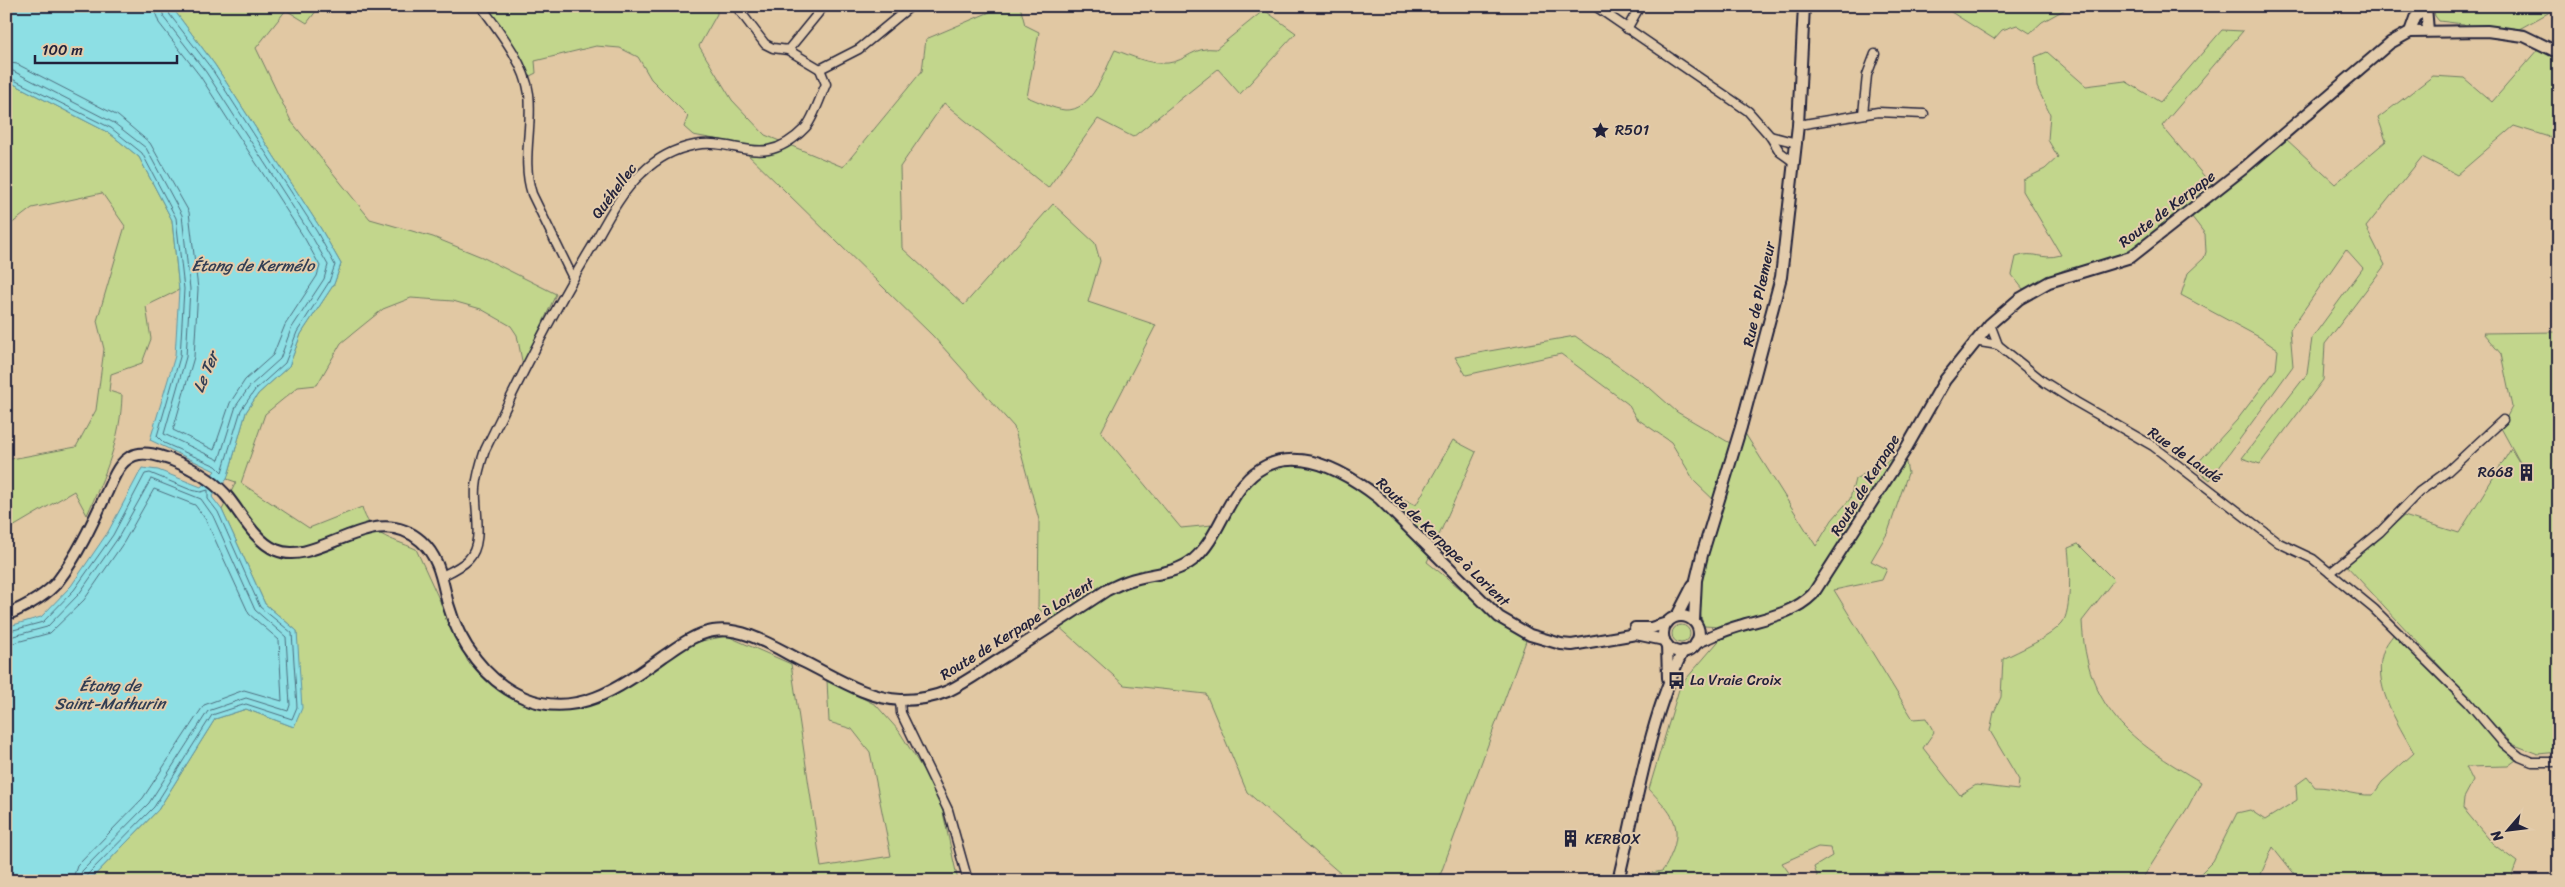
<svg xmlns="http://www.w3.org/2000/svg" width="2565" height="887" font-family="Sriracha,sans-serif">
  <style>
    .green { fill: #c2d68c; stroke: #727c64 }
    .water { fill: #8ddfe4; stroke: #6293a0 }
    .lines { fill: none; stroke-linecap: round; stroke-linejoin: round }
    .shore { stroke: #4d6e7f; stroke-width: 1 }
    .street-casing { stroke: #22223b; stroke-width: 11 }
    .secondary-casing { stroke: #22223b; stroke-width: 14 }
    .street { stroke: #e3ccac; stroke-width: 8 }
    .secondary { stroke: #e3ccac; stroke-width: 10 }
    .labels { text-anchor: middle; stroke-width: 4; stroke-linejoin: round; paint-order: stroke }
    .poi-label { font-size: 15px; fill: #22223b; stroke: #e3ccac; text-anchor: start }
    .street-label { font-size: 15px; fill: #22223b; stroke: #e3ccac }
    .water-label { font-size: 16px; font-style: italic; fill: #323e54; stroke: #e3ccac }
  </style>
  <rect width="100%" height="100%" fill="#e1c8a3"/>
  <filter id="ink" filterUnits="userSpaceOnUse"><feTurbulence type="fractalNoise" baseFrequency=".02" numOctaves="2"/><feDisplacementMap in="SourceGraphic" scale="10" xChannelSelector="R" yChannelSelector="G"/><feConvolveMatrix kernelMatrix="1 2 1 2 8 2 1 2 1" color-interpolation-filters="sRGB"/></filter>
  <g filter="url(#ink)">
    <!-- green -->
    <g class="green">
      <path d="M171 6H320L307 23 286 10 256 48 291 121 370 219 433 237 482 257 556 294 523 366 517 335 511 326 481 309 453 301 411 298 383 309 341 343 317 385 298 387 265 414 241 483 309 528 362 507C370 536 390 538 416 549L468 662 533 706 586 705 620 691 696 642 727 636 791 664 821 867 891 856 870 752 852 729 829 722 827 680 876 705 899 731 927 776 942 808 958 881H89L158 810 215 719 246 709 294 727 297 631 265 604 222 510 236 482 227 479 246 412 258 394 289 366 301 334 334 284 341 264 321 229 215 65Z"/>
      <path d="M481 6H717V14L699 46 732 100 765 135 843 167 922 71 926 39 1004 6H1020L1025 25 1039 32 1027 97C1038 101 1053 109 1065 110 1092 112 1105 70 1115 50 1132 56 1150 65 1168 63 1187 61 1193 46 1216 49L1264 10 1296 33 1240 94 1218 69 1133 137 1098 119 1048 188 944 103 900 167 902 248 964 305 1053 204 1095 243 1100 261 1088 302 1156 325 1101 432 1181 528 1212 525 1247 474 1274 458 1307 457 1335 466 1416 505 1453 440 1476 452 1427 562 1526 641 1438 881H1349L1247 792 1206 694 1124 685 1038 608 1039 520 1014 427 933 336 736 143 693 135 684 127 688 116 651 79 638 57 620 48 596 46 535 61 536 73 526 78Z"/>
      <polygon points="1947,6 2071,6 2042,22 2030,33 2017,25 2002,30 1994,39 1951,12"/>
      <polygon points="2433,6 2559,6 2559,7 2512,33 2467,30 2464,24 2439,21 2435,16"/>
      <path d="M2222 30 2243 31 2162 126 2220 195 2286 139 2335 184 2386 141 2378 118 2433 76 2464 78 2492 102 2538 49 2559 61V133L2552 138 2514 126 2457 175 2422 157 2366 227 2385 265 2325 344 2323 380 2260 464 2242 458 2307 374 2312 338 2363 268 2346 249 2290 330 2293 366 2210 480 2194 467 2237 420 2276 369 2278 350 2259 337 2181 295 2188 273 2204 258 2206 252 2205 234 2185 208 2137 245 2114 258 2090 266 2066 269 2023 289 2012 275 2016 257C2035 250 2040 261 2061 255L2023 191V180L2045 169 2058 157 2048 140 2050 114 2037 87 2035 57 2047 52 2086 86 2125 81 2160 102Z"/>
      <path d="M6 80 109 133 139 157 172 220 179 290 146 306 151 339 142 363 111 374 109 391 122 395C121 439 105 475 87 515L74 491 6 531V460L76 447 96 410 104 349 97 321 125 226 102 193 32 208 6 228Z"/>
      <polygon points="2559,332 2559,752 2538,754 2512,744 2346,565 2404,516 2459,533 2511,449 2524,470 2501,428 2512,407 2501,354 2483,333"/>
      <path d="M1575 336 1651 389 1677 412 1735 446 1741 427 1816 546 1832 520 1850 499 1855 479 1904 452 1908 473 1888 532 1871 561 1887 569 1882 580 1834 590 1913 719 1926 718 1934 732 1923 748 1960 795 1976 785 2018 790 2019 780 1990 731 1994 712 2001 697 2003 659C2020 650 2050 638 2062 623 2072 612 2070 563 2068 548L2078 544 2114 580 2082 621C2086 709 2131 741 2201 782L2188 807 2141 881H1923L1915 876 1885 872 1874 881H1819L1814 867 1832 856 1830 848 1818 847 1782 863 1795 881H1640L1652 873 1662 871C1668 864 1669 859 1673 850 1683 821 1667 809 1649 789L1680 686 1723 636 1720 627 1704 626C1690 595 1710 537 1718 504L1695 482 1671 442 1636 418 1628 404 1561 354 1466 375 1455 357Z"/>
      <circle cx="1681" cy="634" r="9"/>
      <path d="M2396 631 2520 757 2508 766 2466 767 2473 781 2464 798 2463 808 2493 844 2517 862 2512 875 2518 881H2300L2273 847 2261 874 2262 881H2193L2213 861 2237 813 2250 810 2265 820 2297 800 2296 785 2307 777 2315 787C2337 787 2352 796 2373 795L2382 782 2414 753C2398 723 2369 682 2385 647 2388 641 2393 636 2396 631Z"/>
    </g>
    <!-- water -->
    <polygon class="water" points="6,6 171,6 215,65 321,229 341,264 334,284 301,334 289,366 258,394 246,412 227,479 212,497 222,510 265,604 297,631 302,708 294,727 246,709 215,719 158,810 89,881 6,881 6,627 41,617 71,586 108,532 142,468 158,470 201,487 215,471 150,440 175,356 179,290 172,220 139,157 109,133 6,80"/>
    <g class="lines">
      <!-- shore -->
      <g class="shore">
        <polyline points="6,62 17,64 118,116 150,143 189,212 198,289 194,357 173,430 214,450 230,403 245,380 273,355 285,325 317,276 320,266 305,239 200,76 159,23 153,6"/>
        <polyline points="6,70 13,71 114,123 146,148 182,215 190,289 186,357 164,434 219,460 236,406 250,386 280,359 291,329 324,279 328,265 311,235 206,72 164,18 161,6"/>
        <polyline points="6,76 111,128 142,153 176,218 184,289 180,357 157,436 164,443 216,466 222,472 241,410 255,390 285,363 297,332 329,282 335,265 317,232 211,68 170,15 167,6"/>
        <polyline points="6,632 43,622 74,590 113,535 145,474 150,473 191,490 201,492 208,490 208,499 218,512 260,607 292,633 297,707 292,719 246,704 212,715 154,807 87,875 86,881"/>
        <polyline points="6,638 47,627 79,594 118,538 151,479 201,499 213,516 255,610 286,637 290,705 288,711 246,698 208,711 149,803 82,871 79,881"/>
        <polyline points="6,645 50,633 84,600 124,542 154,489 195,505 206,520 249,614 279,640 282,701 244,690 204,705 143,798 77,866 72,881"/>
      </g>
      <defs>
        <g id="street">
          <path d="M481 6C499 31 525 63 529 94 533 129 521 160 532 194L573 278"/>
          <polyline points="736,6 765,44 773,48 788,50 820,69"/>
          <polyline points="1595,6 1748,111 1770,136 1780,152 1794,162"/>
          <polyline points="1627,29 1640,6"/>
          <polyline points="788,50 824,6"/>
          <polyline points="1863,114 1867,75 1875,54"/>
          <polyline points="1798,125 1878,112 1924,114"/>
          <polyline points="1770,136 1797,143"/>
          <polyline points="1990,324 1998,345"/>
          <polyline points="1974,341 1998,345 2044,382 2076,402 2153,446 2279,543 2313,559 2374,609 2468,702 2503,743 2520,757 2532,762 2559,762"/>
          <polyline points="2330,573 2380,532 2419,492 2448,471 2503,420"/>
          <path d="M442 576C450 572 461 567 468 560 485 543 474 509 476 488 477 474 481 462 485 450 519 380 553 311 593 245 607 220 621 192 642 173 657 158 674 149 695 145 737 137 762 172 805 128 813 120 821 95 826 84L820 69 859 49 911 6"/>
          <polyline points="900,700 901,713 948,810 968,881"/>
        </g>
        <g id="secondary">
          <polyline points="2426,7 2428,31"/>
          <polyline points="2410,32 2415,18 2426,6"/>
          <path d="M6 615C25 607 45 597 58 581 77 556 92 524 105 496 110 486 114 474 121 465 125 460 132 455 139 454 150 452 162 457 172 460 192 468 210 478 225 494 240 511 254 541 276 550 317 568 374 499 421 541 440 558 442 581 448 604 459 643 486 682 525 698 578 720 623 685 664 656 679 646 694 634 713 631 745 626 777 649 804 662 833 676 867 699 901 700 916 700 934 697 948 691 967 682 984 669 1002 658 1037 636 1072 613 1107 590 1114 587 1121 583 1128 581 1150 573 1174 575 1193 560 1212 544 1220 520 1233 499 1271 434 1332 461 1379 498L1499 617 1530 635 1561 644 1572 645 1636 634 1664 640"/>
          <polyline points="1677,616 1693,585"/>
          <circle cx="1681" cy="634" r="18"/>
          <polyline points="1694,621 1696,580 1702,555 1741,427 1781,277 1798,125 1804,6"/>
          <polyline points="1635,628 1651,628 1667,623"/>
          <path d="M1696 643C1710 637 1724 630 1739 626 1765 618 1793 614 1813 594L1904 452 1945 380 1990 324 2019 299 2049 282 2131 257 2244 168 2390 43 2410 32 2487 31 2524 36 2559 53"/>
          <polyline points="1667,645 1668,678"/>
          <path d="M1618 881C1636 807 1649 718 1683 651"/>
        </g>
      </defs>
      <!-- street casing -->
      <use href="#street" class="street-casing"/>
      <!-- secondary casing -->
      <use href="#secondary" class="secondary-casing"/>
      <!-- street -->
      <use href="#street" class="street"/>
      <!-- secondary -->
      <use href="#secondary" class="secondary"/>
    </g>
  </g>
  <!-- icons -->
  <defs>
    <symbol id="sight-bare" viewBox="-9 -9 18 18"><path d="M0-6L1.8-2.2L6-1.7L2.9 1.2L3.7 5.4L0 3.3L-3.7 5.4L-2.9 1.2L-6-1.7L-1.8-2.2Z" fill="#22223b" stroke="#e3ccac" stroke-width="2.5" paint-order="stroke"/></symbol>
    <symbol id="building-bare" viewBox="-9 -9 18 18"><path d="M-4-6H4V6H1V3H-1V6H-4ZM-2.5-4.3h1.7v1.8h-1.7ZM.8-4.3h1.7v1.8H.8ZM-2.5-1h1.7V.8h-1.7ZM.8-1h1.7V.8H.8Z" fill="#22223b" stroke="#e3ccac" stroke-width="2.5" paint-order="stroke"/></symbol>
    <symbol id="bus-bare" viewBox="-9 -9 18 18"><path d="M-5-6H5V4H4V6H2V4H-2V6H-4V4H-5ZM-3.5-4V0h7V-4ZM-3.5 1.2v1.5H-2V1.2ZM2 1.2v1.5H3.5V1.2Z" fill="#22223b" stroke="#e3ccac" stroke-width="2.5" paint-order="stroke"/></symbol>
  </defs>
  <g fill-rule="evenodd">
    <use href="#sight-bare" x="1588" y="118" width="25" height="25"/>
    <use href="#building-bare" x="2514" y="460" width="25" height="25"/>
    <use href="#bus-bare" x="1664" y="668" width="25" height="25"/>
    <use href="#building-bare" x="1558" y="826" width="25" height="25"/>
  </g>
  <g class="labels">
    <!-- poi labels -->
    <g class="poi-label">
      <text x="1615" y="135">R501</text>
      <text x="2513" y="477" text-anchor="end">R668</text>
      <text x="1690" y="685">La Vraie Croix</text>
      <text x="1585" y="844">KERBOX</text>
    </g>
    <!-- street labels -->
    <g class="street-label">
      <text transform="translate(614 191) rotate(-53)" y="5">Quéhellec</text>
      <text transform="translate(2167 209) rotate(-37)" y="5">Route de Kerpape</text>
      <text transform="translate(1759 294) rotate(-78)" y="5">Rue de Plœmeur</text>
      <text transform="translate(2185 455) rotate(35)" y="5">Rue de Laudé</text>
      <text transform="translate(1865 485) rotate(-58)" y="5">Route de Kerpape</text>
      <text transform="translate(1443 542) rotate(44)" y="5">Route de Kerpape à Lorient</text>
      <text transform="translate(1017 629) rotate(-32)" y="5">Route de Kerpape à Lorient</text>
    </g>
    <!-- water labels -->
    <g class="water-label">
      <text x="253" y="271">Étang de Kermélo</text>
      <text transform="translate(205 372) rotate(-67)" y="6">Le Ter</text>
      <text x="110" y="691">Étang de<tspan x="110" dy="18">Saint-Mathurin</tspan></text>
    </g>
  </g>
  <!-- margin -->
  <rect width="2565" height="887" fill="none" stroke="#e3ccac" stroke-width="25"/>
  <rect x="12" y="12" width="2540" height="862" fill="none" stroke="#22223b" stroke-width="2" filter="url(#ink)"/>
  <!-- north arrow -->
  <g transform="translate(2508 830) rotate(242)" stroke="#e3ccac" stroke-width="4" paint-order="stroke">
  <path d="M0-4L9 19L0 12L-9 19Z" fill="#22223b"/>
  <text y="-8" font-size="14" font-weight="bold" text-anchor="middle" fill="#22223b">N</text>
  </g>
  <!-- scale -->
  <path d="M35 55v8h142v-8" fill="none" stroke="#22223b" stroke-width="2.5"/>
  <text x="42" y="55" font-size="15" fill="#22223b" stroke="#e3ccac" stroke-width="4" paint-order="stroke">100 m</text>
</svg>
